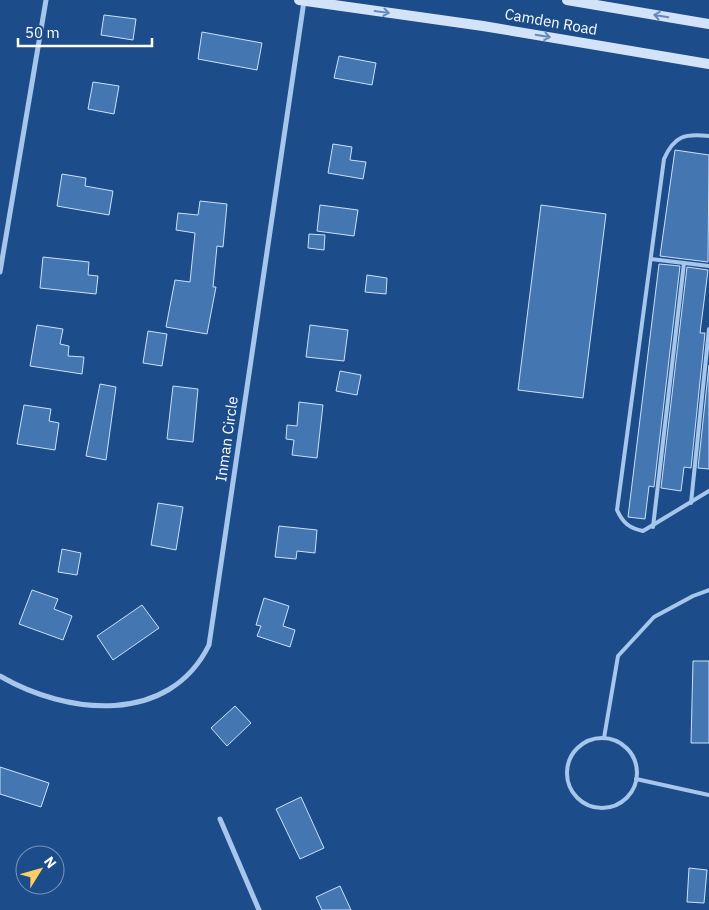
<svg xmlns="http://www.w3.org/2000/svg" width="709" height="910" font-family="'IBM Plex Sans',sans-serif">
  <style>
    .building { fill: #4476b2; stroke: #cbe0f9 }
    .lines { fill: none; stroke-linecap: round; stroke-linejoin: round }
    .lane { stroke: #a6c6ec; stroke-width: 4 }
    .street { stroke: #a6c6ec; stroke-width: 5 }
    .secondary { stroke: #d2e3f9; stroke-width: 10 }
    .oneway { stroke: #6589b6 }
    .labels { text-anchor: middle; stroke-width: 4; stroke-linejoin: round; paint-order: stroke }
    .street-label { font-size: 15px; fill: #fff; stroke: #1c4d8a }
  </style>
  <rect width="100%" height="100%" fill="#1c4d8a"/>
  <!-- building -->
  <g class="building">
    <polygon points="104,15 136,19 133,40 101,35"/>
    <polygon points="202,32 262,43 257,70 198,59"/>
    <polygon points="339,56 376,63 372,85 334,78"/>
    <polygon points="93,82 119,86 114,114 88,109"/>
    <polygon points="333,144 352,147 350,160 366,162 363,179 328,173"/>
    <polygon points="675,150 709,155 708,262 660,256"/>
    <polygon points="62,174 86,178 85,186 113,191 109,215 57,206"/>
    <polygon points="200,201 227,204 223,247 217,246 213,287 216,287 207,334 166,327 175,280 190,282 195,233 176,230 178,213 198,215"/>
    <polygon points="320,205 358,210 354,236 317,231"/>
    <polygon points="541,205 606,214 583,398 518,390"/>
    <polygon points="309,234 325,235 324,250 308,248"/>
    <polygon points="43,257 89,262 88,275 98,276 96,294 40,288"/>
    <polygon points="659,264 680,266 654,487 649,486 645,519 628,517"/>
    <polygon points="687,267 708,270 700,333 705,333 691,468 684,467 681,491 661,488"/>
    <polygon points="367,275 387,278 386,294 365,292"/>
    <polygon points="37,325 63,329 60,344 69,346 68,356 84,357 82,374 30,366"/>
    <polygon points="310,325 348,330 344,361 306,357"/>
    <polygon points="148,331 167,334 162,366 143,363"/>
    <polygon points="709,365 709,469 698,468"/>
    <polygon points="340,371 361,375 357,395 336,391"/>
    <polygon points="100,384 116,387 106,460 86,456"/>
    <polygon points="173,386 198,389 193,442 167,439"/>
    <polygon points="299,402 323,405 317,458 292,455 294,440 286,439 287,425 297,426"/>
    <polygon points="24,405 51,409 49,421 59,423 55,450 17,444"/>
    <polygon points="158,503 183,507 176,550 151,545"/>
    <polygon points="279,526 317,530 315,553 297,551 296,559 275,557"/>
    <polygon points="62,549 81,553 77,575 58,572"/>
    <polygon points="32,590 58,599 54,609 72,616 63,640 19,624"/>
    <polygon points="264,598 289,606 283,626 295,630 290,647 257,636 261,626 256,625"/>
    <polygon points="142,605 159,628 113,660 97,636"/>
    <polygon points="693,661 709,661 709,743 691,743"/>
    <polygon points="235,706 251,723 227,746 211,728"/>
    <polygon points="0,767 49,783 41,807 0,794"/>
    <polygon points="301,797 324,848 300,859 276,809"/>
    <polygon points="689,868 707,870 704,903 687,902"/>
    <polygon points="340,886 351,910 322,910 316,897"/>
  </g>
  <g class="lines">
    <!-- lane -->
    <g class="lane">
      <path d="M709 136C685 133 674 136 664 159L617 510C623 523 629 528 643 531L709 491"/>
      <polyline points="651,259 709,266"/>
      <polyline points="691,503 709,329"/>
      <polyline points="653,527 684,263"/>
      <circle cx="602" cy="773" r="35"/>
      <polyline points="604,738 618,656 654,617 693,596 709,590"/>
      <polyline points="636,779 709,795"/>
    </g>
    <!-- street -->
    <g class="street">
      <polyline points="0,272 46,0"/>
      <path d="M0 676C67 715 169 726 209 645L304 1"/>
      <polyline points="220,819 259,910"/>
    </g>
    <!-- secondary -->
    <g class="secondary">
      <polyline points="299,0 483,26 709,64"/>
      <polyline points="567,0 709,24"/>
    </g>
  </g>
  <!-- one-way arrows -->
  <defs><path id="oneway-shaft" d="M-6 0H5M1.5-3L5.5 0L1.5 3" fill="none" stroke-width="1.6" stroke-linecap="round" stroke-linejoin="round" transform="scale(1.25)"/></defs>
  <g class="oneway">
    <use href="#oneway-shaft" transform="translate(382 12) rotate(8)"/>
    <use href="#oneway-shaft" transform="translate(661 16) rotate(-170)"/>
    <use href="#oneway-shaft" transform="translate(543 36) rotate(10)"/>
  </g>
  <g class="labels">
    <!-- street labels -->
    <g class="street-label">
      <text transform="translate(551 22) rotate(10)" y="5">Camden Road</text>
      <text transform="translate(227 439) rotate(-82)" y="5">Inman Circle</text>
    </g>
  </g>
  <!-- north arrow -->
  <g transform="translate(40 870) rotate(53)"><circle r="24" fill="#1c4d8a" stroke="#7794b9"/>
  <path d="M0-4L9 19L0 12L-9 19Z" fill="#fdcf63"/>
  <text y="-8" font-size="14" font-weight="bold" text-anchor="middle" fill="#ffffff">N</text>
  </g>
  <!-- scale -->
  <path d="M18 38v8h134v-8" fill="none" stroke="#ffffff" stroke-width="2.5"/>
  <text x="25" y="38" font-size="15" fill="#ffffff" stroke="#1c4d8a" stroke-width="4" paint-order="stroke">50 m</text>
</svg>
